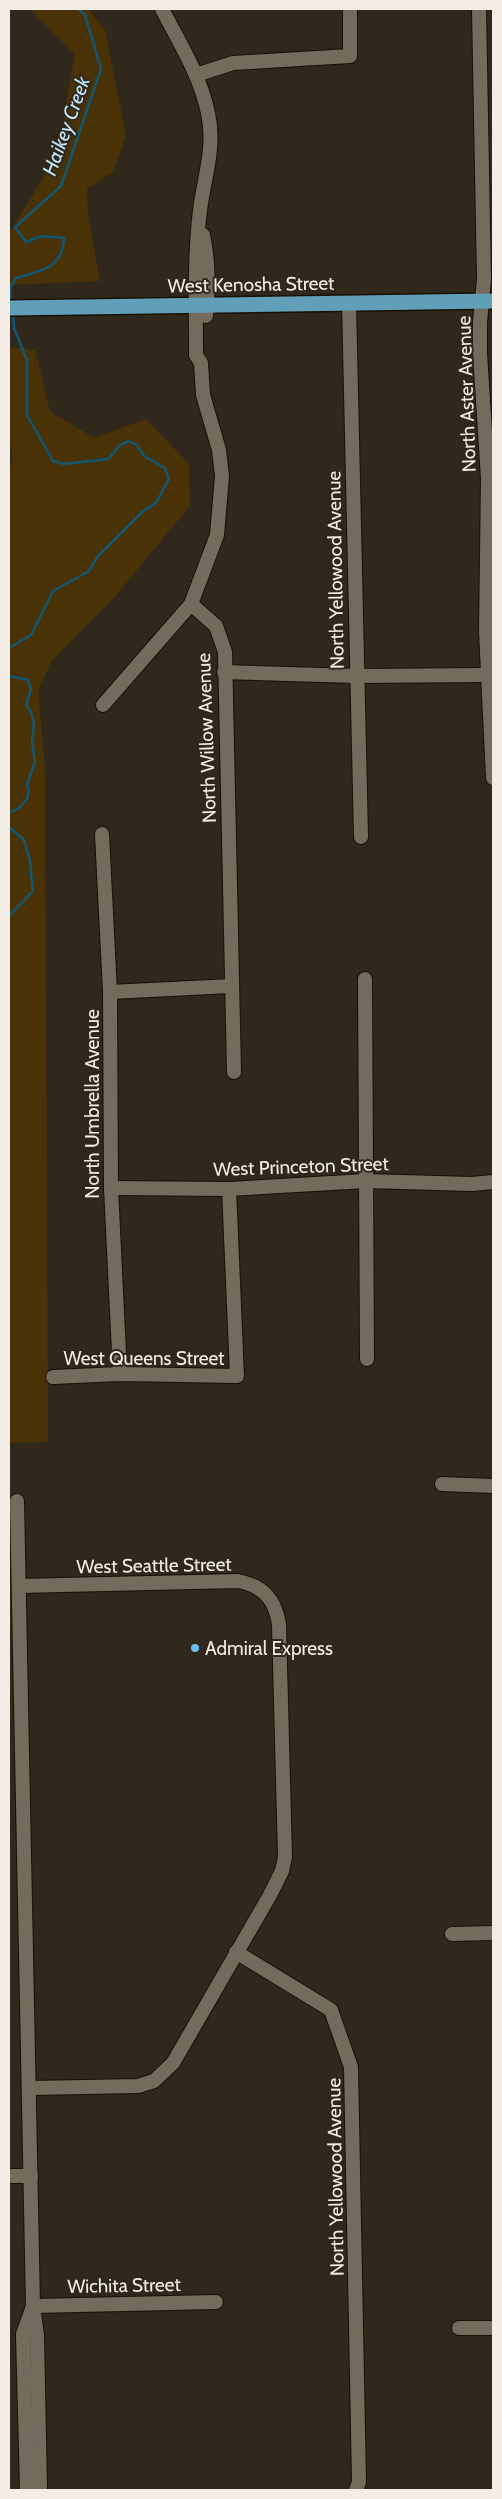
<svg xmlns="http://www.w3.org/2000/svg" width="502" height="2499" font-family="Cabin,sans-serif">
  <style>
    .green { fill: #4a3207 }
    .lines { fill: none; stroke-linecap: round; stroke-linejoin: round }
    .stream { stroke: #125774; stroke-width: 2.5 }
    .minor-casing { stroke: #181005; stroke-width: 16 }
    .major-casing { stroke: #181005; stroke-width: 18 }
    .minor { stroke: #756b5d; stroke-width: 14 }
    .major { stroke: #619fb8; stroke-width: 15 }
    .poi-dot { fill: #68c4f0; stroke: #30281b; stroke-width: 2 }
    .labels { text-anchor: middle; stroke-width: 4; stroke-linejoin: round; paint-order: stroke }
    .street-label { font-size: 19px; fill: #f3ede5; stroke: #30281b }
    .poi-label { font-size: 19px; fill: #f3ede5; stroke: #30281b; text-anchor: start }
    .water-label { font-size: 20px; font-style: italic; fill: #c5e7fa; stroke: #30281b }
  </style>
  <rect width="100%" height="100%" fill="#30281b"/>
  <!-- green -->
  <g class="green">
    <polygon points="30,9 88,9 105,30 126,136 113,172 87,189 88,215 100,281 9,285 9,233 57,155 75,54"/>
    <polygon points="9,347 35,350 50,411 94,438 146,419 189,464 190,506 112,600 51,662 38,691 45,768 48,1442 9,1443 9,470 13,460 9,435"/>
  </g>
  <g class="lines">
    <!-- stream -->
    <g class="stream">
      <path d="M11 303 10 288 16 278C41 270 62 270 64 238L42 236 26 242 15 227 61 186 101 69 85 15 78 9"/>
      <polyline points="9,648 31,635 53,591 89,571 98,556 142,512 156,503 169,479 165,468 144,456 137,445 129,441 120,445 108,459 64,464 53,461 27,415 27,360 14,328 13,314"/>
      <polyline points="9,676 28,680 31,690 26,705 31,712 34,724 32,741 35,762 27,784 29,790 27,799 19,808 9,813"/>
      <polyline points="9,827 24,840 30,861 33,891 9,916"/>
    </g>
    <defs>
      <g id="minor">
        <polyline points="479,9 484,279 480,322 480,353 488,479 486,631 493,778"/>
        <polyline points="196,75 233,63 350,56 350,9"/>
        <path d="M203 235C209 263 208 288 206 316"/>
        <polyline points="349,303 361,837"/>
        <polyline points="191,604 216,626 225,652 234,1072"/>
        <polyline points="224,672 356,676 488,675"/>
        <path d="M103 705 191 604 217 535 222 476 219 450 203 395 201 363 196 355C196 305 194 251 201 203 206 172 215 144 208 113 200 75 179 42 162 9"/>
        <polyline points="102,834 110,992 111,1188 120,1374"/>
        <polyline points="365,979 367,1359"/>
        <polyline points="110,992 231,986"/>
        <polyline points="111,1188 229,1189 366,1181 472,1184 493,1182"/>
        <polyline points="53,1377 120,1374 237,1376 229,1189"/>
        <polyline points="442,1484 493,1486"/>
        <polyline points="17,1501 33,2306 37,2335 40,2490"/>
        <path d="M19 1586 238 1581C263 1586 275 1599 279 1624L285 1857 282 1871 270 1895 173 2063 154 2081 138 2086 30 2088"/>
        <polyline points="452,1934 493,1933"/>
        <polyline points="236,1952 331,2010 351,2067 359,2482 356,2490"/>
        <polyline points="9,2176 31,2176"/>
        <polyline points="33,2306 216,2302"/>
        <polyline points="459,2328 493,2328"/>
        <polyline points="27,2490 23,2334 32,2309"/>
      </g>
      <polyline id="major" points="9,308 493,301"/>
    </defs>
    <!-- minor casing -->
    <use href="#minor" class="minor-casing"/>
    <!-- major casing -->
    <use href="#major" class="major-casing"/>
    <!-- minor -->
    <use href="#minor" class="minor"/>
    <!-- major -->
    <use href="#major" class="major"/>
  </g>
  <!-- markers -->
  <circle class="poi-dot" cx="195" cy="1648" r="5"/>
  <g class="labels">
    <!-- street labels -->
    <g class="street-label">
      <text transform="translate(251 284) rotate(-1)" y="7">West Kenosha Street</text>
      <text transform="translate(466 394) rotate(-92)" y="7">North Aster Avenue</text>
      <text transform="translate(335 570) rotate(-91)" y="7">North Yellowood Avenue</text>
      <text transform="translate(206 738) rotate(-92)" y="7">North Willow Avenue</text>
      <text transform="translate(92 1104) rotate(-90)" y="7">North Umbrella Avenue</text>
      <text transform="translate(301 1166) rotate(-2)" y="7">West Princeton Street</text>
      <text x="144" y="1365">West Queens Street</text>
      <text transform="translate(154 1565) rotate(-1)" y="7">West Seattle Street</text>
      <text transform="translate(335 2177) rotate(-91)" y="7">North Yellowood Avenue</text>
      <text transform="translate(124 2285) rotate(-1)" y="7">Wichita Street</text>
    </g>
    <!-- poi labels -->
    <g class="poi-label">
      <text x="205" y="1655">Admiral Express</text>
    </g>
    <!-- water labels -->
    <g class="water-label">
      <text transform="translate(66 126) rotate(-70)" y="7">Haikey Creek</text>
    </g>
  </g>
  <!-- border -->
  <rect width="502" height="2499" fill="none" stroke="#f3ede5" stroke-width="20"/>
</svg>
